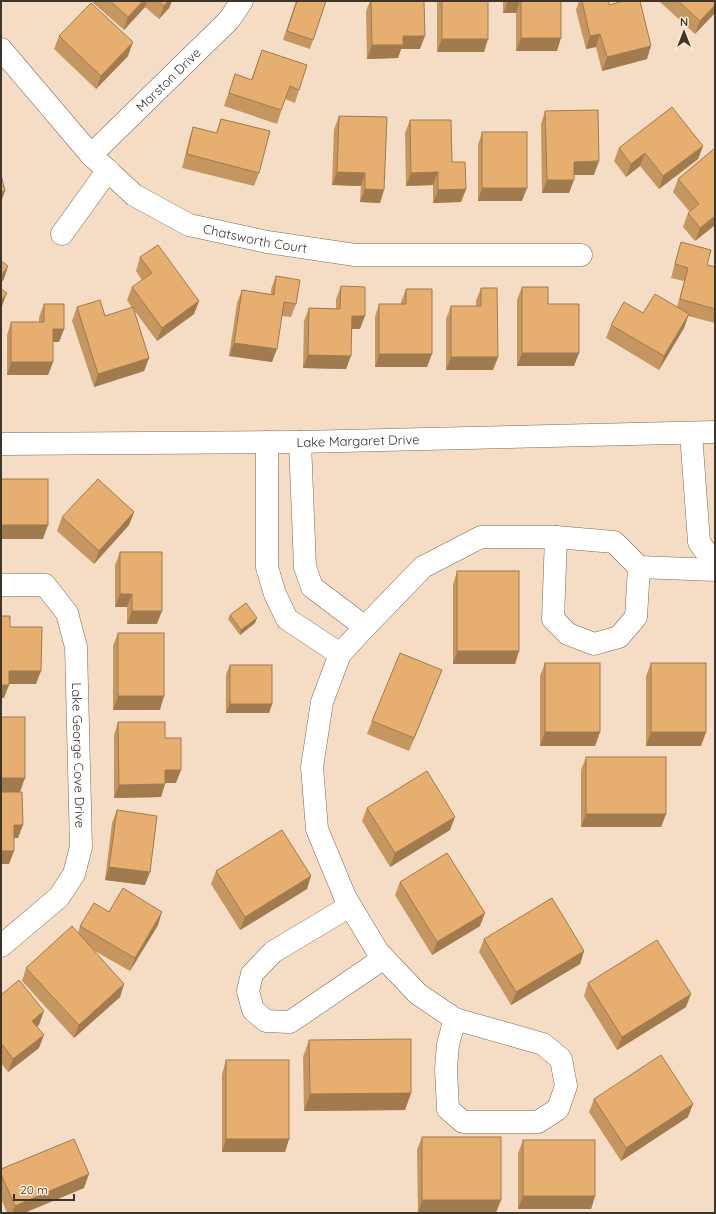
<svg xmlns="http://www.w3.org/2000/svg" width="716" height="1214" font-family="Quicksand,sans-serif">
  <style>
    .lines { fill: none; stroke-linecap: round; stroke-linejoin: round }
    .minor-casing { stroke: #7e6a54; stroke-width: 23 }
    .minor { stroke: #fff; stroke-width: 22 }
    .wall { fill: #c69660 }
    .shaded-wall { fill: #a17a4e }
    .building { fill: #e6af70; stroke: #a17a4e }
    .labels { text-anchor: middle; stroke-width: 4; stroke-linejoin: round; paint-order: stroke }
    .street-label { font-size: 13px; fill: #3d342a; stroke: #feebd7 }
  </style>
  <rect width="100%" height="100%" fill="#f4ddc4"/>
  <g class="lines">
    <defs>
      <g id="minor">
        <path id="s1" d="M1 49 91 155 134 195 189 225 267 242 355 255H581"/>
        <path id="s2" d="M91 155 229 20 242 1"/>
        <polyline points="62,234 108,170"/>
        <polyline points="691,433 699,542 715,565"/>
        <polyline points="267,442 267,567 275,594 287,619 340,654"/>
        <polyline points="300,442 305,567 312,587 365,627"/>
        <path id="s3" d="M1 444 300 442 715 432"/>
        <polyline points="556,537 553,619 568,634 594,644 619,637 636,617 639,567"/>
        <path id="s4" d="M1 585H45L67 613 76 647 81 847 74 874 59 897 1 946"/>
        <polyline points="350,906 273,952 252,974 248,991 253,1010 266,1021 290,1022 384,958"/>
        <polyline points="455,1019 448,1044 446,1069 448,1109 463,1122 538,1122 558,1109 566,1086 561,1059 543,1044 455,1019 418,994 378,952 345,897 317,829 312,767 322,702 340,654 365,627 423,567 481,537 556,537 614,542 639,567 715,570"/>
      </g>
    </defs>
    <!-- minor casing -->
    <use href="#minor" class="minor-casing"/>
    <!-- minor -->
    <use href="#minor" class="minor"/>
  </g>
  <!-- wall -->
  <g class="wall">
    <polygon points="91,1 172,1 169,8 159,19 145,7 124,30"/>
    <polygon points="296,1 326,1 310,49 283,40"/>
    <polygon points="370,1 424,1 420,49 401,49 398,58 367,59 366,11"/>
    <polygon points="437,1 488,1 484,52 437,52"/>
    <polygon points="503,1 561,1 557,51 516,51 516,13 503,13"/>
    <polygon points="579,1 609,1 609,5 647,59 602,71 596,47 586,49 576,10"/>
    <polygon points="659,1 715,1 695,34"/>
    <polygon points="59,36 128,56 96,89 54,49"/>
    <polygon points="262,50 299,90 295,103 285,99 277,124 224,106 235,74 251,80"/>
    <polygon points="545,111 594,175 574,175 569,193 542,193 541,124"/>
    <polygon points="339,116 380,203 360,202 361,186 332,185 334,129"/>
    <polygon points="221,119 259,173 254,186 182,168 189,140 193,127 216,133"/>
    <polygon points="410,120 452,162 466,189 461,202 433,203 433,185 406,186 405,133"/>
    <polygon points="482,132 522,201 478,201 478,145"/>
    <polygon points="703,146 698,159 659,189 640,166 626,177 614,161 619,148"/>
    <polygon points="715,148 715,225 695,241 683,227 688,213 690,212 673,192 678,179"/>
    <polygon points="681,242 707,265 715,267 715,323 688,316 684,328 659,370 606,338 611,325 643,313 677,307 684,281 671,278 677,255"/>
    <polygon points="140,257 199,301 194,314 157,341 134,310 149,358 144,371 94,387 72,321 77,307 105,316 132,308 127,300 132,287 142,280 136,271"/>
    <polygon points="276,276 296,304 291,317 282,316 272,362 229,356 237,303 242,290 271,294 271,289"/>
    <polygon points="341,286 360,329 352,329 346,369 303,368 304,321 309,308 336,309 336,299"/>
    <polygon points="522,287 548,304 574,366 517,366 517,300"/>
    <polygon points="481,288 498,357 493,370 446,370 446,319 451,306 476,306 476,301"/>
    <polygon points="406,289 427,367 375,367 375,317 379,304 401,304 401,302"/>
    <polygon points="44,304 64,329 59,342 53,342 53,362 48,375 7,375 7,335 11,322 39,322 39,317"/>
    <polygon points="134,512 129,525 94,564 57,531 62,517"/>
    <polygon points="120,552 157,624 127,624 127,607 115,607 115,565"/>
    <polygon points="457,571 519,651 515,664 453,664 453,585"/>
    <polygon points="230,615 255,623 240,635 228,619"/>
    <polygon points="118,633 160,710 113,710 113,646"/>
    <polygon points="545,663 600,732 595,746 540,746 540,676"/>
    <polygon points="651,663 706,732 701,746 646,746 646,676"/>
    <polygon points="230,665 272,704 269,713 226,713 226,674"/>
    <polygon points="442,670 409,751 367,734 372,721"/>
    <polygon points="118,722 165,738 176,783 165,783 161,797 114,798 114,735"/>
    <polygon points="586,757 666,814 661,827 581,827 581,770"/>
    <polygon points="367,808 450,830 390,867 362,821"/>
    <polygon points="117,810 145,885 105,880 112,823"/>
    <polygon points="216,871 307,889 240,930 211,884"/>
    <polygon points="400,882 480,926 432,955 395,895"/>
    <polygon points="109,912 158,925 130,971 93,950 124,984 120,997 74,1038 22,981 26,968 78,933 80,926"/>
    <polygon points="484,939 584,951 580,964 511,1005 479,952"/>
    <polygon points="588,983 686,1007 617,1050 584,996"/>
    <polygon points="1,995 39,1025 37,1026 39,1048 8,1072 1,1063"/>
    <polygon points="309,1040 411,1093 405,1110 304,1111 303,1057"/>
    <polygon points="226,1060 289,1139 285,1152 222,1152 222,1074"/>
    <polygon points="594,1099 688,1117 621,1161 589,1112"/>
    <polygon points="422,1137 496,1213 418,1213 417,1150"/>
    <polygon points="523,1140 595,1196 591,1209 518,1209 518,1153"/>
    <polygon points="1,1169 84,1188 24,1213 7,1213 1,1198"/>
  </g>
  <!-- shaded-wall -->
  <g class="shaded-wall">
    <polygon points="143,1 147,1 145,7 124,30 128,17"/>
    <polygon points="168,1 172,1 169,8 159,19 164,6"/>
    <polygon points="508,1 520,1 516,13 503,13"/>
    <polygon points="715,5 715,13 695,34 700,21"/>
    <polygon points="600,34 596,47 586,49 590,36"/>
    <polygon points="403,36 425,36 420,49 401,49 398,58 367,59 372,45"/>
    <polygon points="521,38 561,38 557,51 516,51"/>
    <polygon points="442,39 488,39 484,52 437,52"/>
    <polygon points="133,42 128,56 96,89 101,76"/>
    <polygon points="651,46 647,59 602,71 607,57"/>
    <polygon points="703,146 698,159 659,189 663,176"/>
    <polygon points="645,153 640,166 626,177 631,164"/>
    <polygon points="599,161 594,175 569,175 574,162"/>
    <polygon points="337,172 365,173 361,186 332,185"/>
    <polygon points="438,172 433,185 406,186 411,173"/>
    <polygon points="547,180 574,180 569,193 542,193"/>
    <polygon points="482,188 527,188 522,201 478,201"/>
    <polygon points="365,189 384,190 380,203 360,202"/>
    <polygon points="466,189 461,202 433,203 438,190"/>
    <polygon points="5,191 1,202 1,192"/>
    <polygon points="715,216 715,225 695,241 700,228"/>
    <polygon points="8,266 4,279 1,283 1,276"/>
    <polygon points="7,293 2,306 1,308 1,301"/>
    <polygon points="199,301 194,314 157,341 162,328"/>
    <polygon points="689,314 684,328 659,370 664,356"/>
    <polygon points="352,316 365,316 360,329 347,329"/>
    <polygon points="53,329 64,329 59,342 48,342"/>
    <polygon points="234,343 277,349 272,362 229,356"/>
    <polygon points="522,353 579,353 574,366 517,366"/>
    <polygon points="379,354 432,354 427,367 375,367"/>
    <polygon points="308,355 351,356 346,369 303,368"/>
    <polygon points="451,357 498,357 493,370 446,370"/>
    <polygon points="149,358 144,371 94,387 98,374"/>
    <polygon points="11,362 53,362 48,375 7,375"/>
    <polygon points="134,512 129,525 94,564 99,551"/>
    <polygon points="1,525 48,525 43,539 1,539"/>
    <polygon points="120,594 132,594 127,607 115,607"/>
    <polygon points="132,611 162,611 157,624 127,624"/>
    <polygon points="257,618 255,623 240,635 241,630"/>
    <polygon points="457,651 519,651 515,664 453,664"/>
    <polygon points="442,670 437,683 409,751 414,738"/>
    <polygon points="9,671 41,671 36,684 4,684"/>
    <polygon points="1,685 9,685 4,698 1,698"/>
    <polygon points="118,696 164,696 160,710 113,710"/>
    <polygon points="230,704 272,704 269,713 226,713"/>
    <polygon points="545,732 600,732 595,746 540,746"/>
    <polygon points="651,732 706,732 701,746 646,746"/>
    <polygon points="165,770 181,770 176,783 160,783"/>
    <polygon points="1,778 25,778 20,792 1,792"/>
    <polygon points="165,784 161,797 114,798 119,785"/>
    <polygon points="586,814 666,814 661,827 581,827"/>
    <polygon points="455,817 450,830 390,867 395,853"/>
    <polygon points="14,825 23,825 18,838 9,838"/>
    <polygon points="1,851 14,851 9,864 1,864"/>
    <polygon points="109,867 150,872 145,885 105,880"/>
    <polygon points="311,876 307,889 240,930 245,917"/>
    <polygon points="162,912 158,925 130,971 135,958"/>
    <polygon points="485,913 480,926 432,955 437,942"/>
    <polygon points="584,951 580,964 511,1005 516,992"/>
    <polygon points="124,984 120,997 74,1038 79,1025"/>
    <polygon points="691,994 686,1007 617,1050 622,1037"/>
    <polygon points="44,1011 39,1025 28,1034 32,1021"/>
    <polygon points="44,1035 39,1048 8,1072 13,1059"/>
    <polygon points="411,1093 405,1110 304,1111 310,1094"/>
    <polygon points="693,1104 688,1117 621,1161 626,1148"/>
    <polygon points="226,1139 289,1139 285,1152 222,1152"/>
    <polygon points="89,1174 84,1188 24,1213 12,1213 15,1206"/>
    <polygon points="523,1196 595,1196 591,1209 518,1209"/>
    <polygon points="422,1200 501,1200 496,1213 418,1213"/>
  </g>
  <!-- building -->
  <g class="building">
    <polygon points="110,1 143,1 128,17"/>
    <polygon points="158,1 168,1 164,6"/>
    <polygon points="297,1 326,1 313,40 287,31"/>
    <polygon points="371,1 424,1 425,36 403,36 403,45 372,45"/>
    <rect x="442" y="1" width="46" height="38"/>
    <rect x="521" y="1" width="40" height="37"/>
    <polygon points="582,1 609,1 609,5 624,1 640,1 651,46 607,57 600,34 590,36"/>
    <polygon points="678,1 715,1 715,5 700,21"/>
    <polygon points="91,3 133,42 101,76 59,36"/>
    <polygon points="262,50 307,65 299,90 290,86 281,110 229,93 235,74 252,80"/>
    <polygon points="672,107 703,146 663,176 645,153 631,164 619,148"/>
    <polygon points="598,110 599,161 574,162 574,180 547,180 545,111"/>
    <polygon points="339,116 387,117 384,190 365,189 365,173 337,172"/>
    <polygon points="221,119 270,131 259,173 187,154 193,127 217,133"/>
    <polygon points="410,120 451,120 452,162 465,162 466,189 438,190 438,172 411,173"/>
    <rect x="482" y="132" width="45" height="56"/>
    <polygon points="715,148 715,216 700,228 688,213 699,204 678,179"/>
    <polygon points="1,175 5,191 1,192"/>
    <polygon points="681,242 711,250 707,265 715,267 715,309 680,299 688,268 675,264"/>
    <polygon points="158,245 199,301 162,328 132,287 152,273 140,257"/>
    <polygon points="1,261 8,266 1,276"/>
    <polygon points="276,276 300,280 296,304 284,302 277,349 234,343 242,290 274,295"/>
    <polygon points="341,286 365,287 365,316 352,316 351,356 308,355 309,308 340,309"/>
    <polygon points="522,287 548,287 548,304 579,304 579,353 522,353"/>
    <polygon points="481,288 497,288 498,357 451,357 451,306 481,306"/>
    <polygon points="1,289 7,293 1,301"/>
    <polygon points="406,289 432,289 432,354 379,354 379,304 406,304"/>
    <polygon points="655,294 689,314 664,356 611,325 624,302 643,313"/>
    <polygon points="100,300 105,316 133,307 149,358 98,374 77,307"/>
    <polygon points="44,304 64,304 64,329 53,329 53,362 11,362 11,322 44,322"/>
    <rect x="1" y="479" width="47" height="46"/>
    <polygon points="98,479 134,512 99,551 62,517"/>
    <polygon points="120,552 162,552 162,611 132,611 132,594 120,594"/>
    <rect x="457" y="571" width="62" height="80"/>
    <polygon points="246,603 257,618 241,630 230,615"/>
    <polygon points="1,616 10,616 10,627 42,627 41,671 9,671 9,685 1,685"/>
    <rect x="118" y="633" width="46" height="63"/>
    <polygon points="400,653 442,670 414,738 372,721"/>
    <rect x="545" y="663" width="55" height="69"/>
    <rect x="651" y="663" width="55" height="69"/>
    <rect x="230" y="665" width="42" height="39"/>
    <rect x="1" y="717" width="24" height="61"/>
    <polygon points="118,722 165,722 165,738 181,738 181,770 165,770 165,784 119,785"/>
    <rect x="586" y="757" width="80" height="57"/>
    <polygon points="427,771 455,817 395,853 367,808"/>
    <polygon points="1,792 22,792 23,825 14,825 14,851 1,851"/>
    <polygon points="117,810 157,816 150,872 109,867"/>
    <polygon points="282,830 311,876 245,917 216,871"/>
    <polygon points="447,853 485,913 437,942 400,882"/>
    <polygon points="123,888 162,912 135,958 80,926 94,903 109,912"/>
    <polygon points="552,898 584,951 516,992 484,939"/>
    <polygon points="72,926 124,984 79,1025 26,968"/>
    <polygon points="657,940 691,994 622,1037 588,983"/>
    <polygon points="19,980 44,1011 32,1021 44,1035 13,1059 1,1043 1,995"/>
    <polygon points="411,1039 411,1093 310,1094 309,1040"/>
    <polygon points="661,1055 693,1104 626,1148 594,1099"/>
    <rect x="226" y="1060" width="63" height="79"/>
    <rect x="422" y="1137" width="79" height="63"/>
    <polygon points="74,1139 89,1174 15,1206 1,1174 1,1169"/>
    <rect x="523" y="1140" width="72" height="56"/>
  </g>
  <g class="labels">
    <!-- street labels -->
    <g class="street-label">
      <text dy="5" stroke="none"><textPath href="#s2" startOffset="108">Marston Drive</textPath></text>
      <text dy="5" stroke="none"><textPath href="#s1" startOffset="328">Chatsworth Court</textPath></text>
      <text dy="5" stroke="none"><textPath href="#s3" startOffset="357">Lake Margaret Drive</textPath></text>
      <text dy="5" stroke="none"><textPath href="#s4" startOffset="223">Lake George Cove Drive</textPath></text>
    </g>
  </g>
  <!-- border -->
  <rect width="716" height="1214" fill="none" stroke="#3d342a" stroke-width="4"/>
  <!-- north arrow -->
  <g transform="translate(684 32)" stroke="#feebd7" stroke-width="3" paint-order="stroke">
  <path d="M0-3L7 15L0 10L-7 15Z" fill="#3d342a"/>
  <text y="-6" font-size="11" font-weight="bold" text-anchor="middle" fill="#3d342a">N</text>
  </g>
  <!-- scale -->
  <path d="M14 1194v6h60v-6" fill="none" stroke="#3d342a" stroke-width="2"/>
  <text x="20" y="1194" font-size="12" fill="#3d342a" stroke="#feebd7" stroke-width="3" paint-order="stroke">20 m</text>
</svg>
